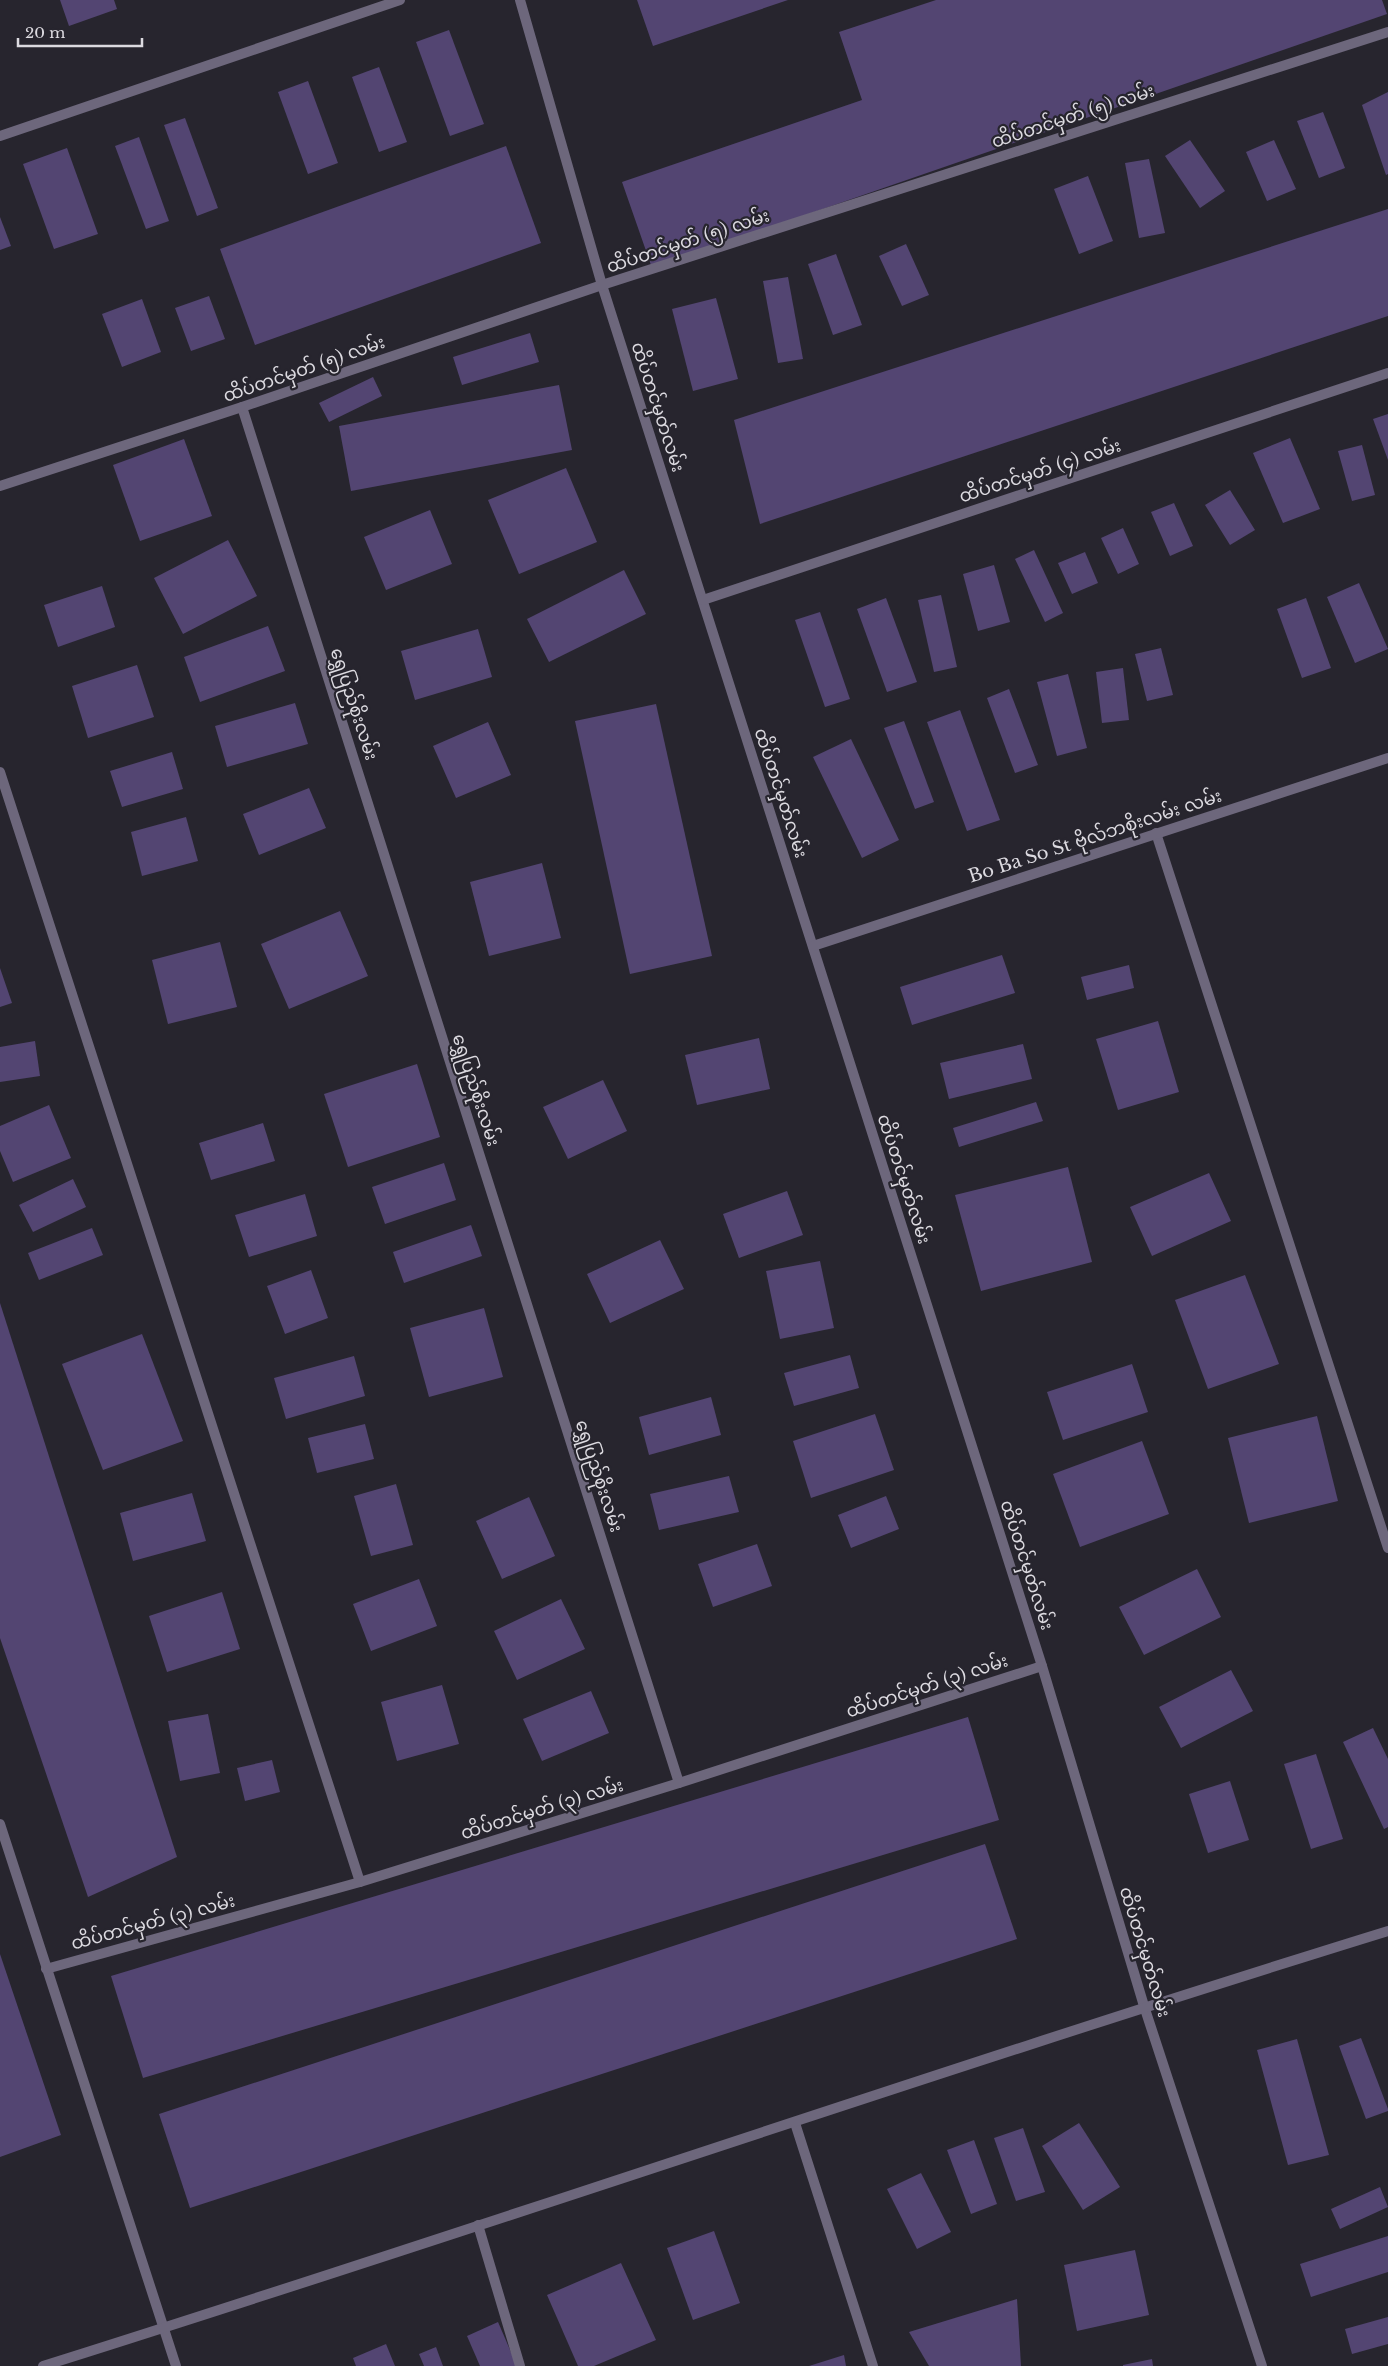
<svg xmlns="http://www.w3.org/2000/svg" width="1388" height="2366" font-family="'Libre Baskerville','Noto Sans Myanmar',serif">
  <style>
    .building { fill: #534572 }
    .lines { fill: none; stroke-linecap: round; stroke-linejoin: round }
    .minor { stroke: #6d677c; stroke-width: 10 }
    .labels { text-anchor: middle; stroke-width: 4.5; stroke-linejoin: round; paint-order: stroke }
    .street-label { font-size: 18px; fill: #dcdae0; stroke: #27252e }
  </style>
  <rect width="100%" height="100%" fill="#27252e"/>
  <!-- building -->
  <g class="building">
    <polygon points="60,0 114,0 117,9 69,26"/>
    <polygon points="637,0 788,0 653,46"/>
    <polygon points="936,0 1382,0 1387,14 652,268 622,182 862,100 839,32"/>
    <polygon points="449,30 484,124 450,136 416,42"/>
    <polygon points="379,67 407,142 379,152 352,77"/>
    <polygon points="308,81 338,163 308,174 278,92"/>
    <polygon points="1388,92 1388,174 1386,175 1362,105"/>
    <polygon points="1323,112 1345,168 1319,178 1297,121"/>
    <polygon points="185,118 218,208 197,216 164,125"/>
    <polygon points="139,137 169,221 146,229 115,146"/>
    <polygon points="1190,140 1225,191 1200,208 1165,156"/>
    <polygon points="1274,140 1296,189 1267,201 1246,152"/>
    <polygon points="506,146 541,243 255,345 220,249"/>
    <polygon points="67,148 98,234 54,249 23,164"/>
    <polygon points="1149,159 1165,233 1139,238 1125,163"/>
    <polygon points="1088,176 1113,241 1079,254 1054,189"/>
    <polygon points="1388,209 1388,316 760,524 734,420"/>
    <polygon points="0,217 11,246 0,250"/>
    <polygon points="906,244 929,295 902,306 879,256"/>
    <polygon points="836,254 862,325 833,335 808,264"/>
    <polygon points="788,277 803,359 778,363 763,281"/>
    <polygon points="209,296 225,339 191,351 175,308"/>
    <polygon points="716,298 738,379 693,391 672,309"/>
    <polygon points="142,299 161,352 122,367 102,314"/>
    <polygon points="530,333 539,362 462,385 453,357"/>
    <polygon points="373,377 382,396 329,422 319,403"/>
    <polygon points="559,385 572,450 351,491 339,426"/>
    <polygon points="1388,414 1388,460 1373,419"/>
    <polygon points="1290,438 1320,509 1283,523 1253,453"/>
    <polygon points="184,439 212,516 140,541 113,465"/>
    <polygon points="1362,445 1375,495 1352,501 1338,451"/>
    <polygon points="566,468 597,542 519,574 488,500"/>
    <polygon points="1230,490 1255,530 1230,545 1205,505"/>
    <polygon points="1174,503 1193,546 1170,556 1151,512"/>
    <polygon points="430,510 452,564 386,590 364,537"/>
    <polygon points="1123,528 1139,564 1118,574 1101,538"/>
    <polygon points="228,540 257,596 183,634 154,578"/>
    <polygon points="1034,550 1063,613 1045,622 1015,559"/>
    <polygon points="1085,552 1098,583 1072,594 1058,563"/>
    <polygon points="994,565 1010,622 978,631 963,574"/>
    <polygon points="624,570 646,614 549,662 527,619"/>
    <polygon points="1359,583 1388,649 1355,663 1327,597"/>
    <polygon points="102,586 115,627 58,647 44,605"/>
    <polygon points="941,595 957,667 934,672 918,600"/>
    <polygon points="886,598 917,682 887,692 857,609"/>
    <polygon points="1306,598 1331,668 1302,678 1277,609"/>
    <polygon points="820,612 850,699 825,707 795,620"/>
    <polygon points="268,626 285,671 200,702 184,657"/>
    <polygon points="478,629 492,677 415,700 401,651"/>
    <polygon points="1161,648 1173,695 1147,701 1135,654"/>
    <polygon points="137,665 154,717 88,738 72,686"/>
    <polygon points="1123,668 1129,720 1102,723 1096,672"/>
    <polygon points="1068,674 1087,748 1057,756 1037,682"/>
    <polygon points="1009,689 1038,765 1015,773 987,698"/>
    <polygon points="295,703 308,744 227,767 215,726"/>
    <polygon points="656,704 712,956 630,974 575,721"/>
    <polygon points="960,710 1000,820 967,831 927,722"/>
    <polygon points="904,721 934,802 915,809 884,728"/>
    <polygon points="488,722 511,775 456,798 433,746"/>
    <polygon points="851,739 899,840 862,858 813,757"/>
    <polygon points="172,752 183,789 122,807 110,771"/>
    <polygon points="309,788 326,828 259,855 243,814"/>
    <polygon points="186,817 198,861 142,876 131,832"/>
    <polygon points="542,863 561,938 489,956 470,882"/>
    <polygon points="340,911 368,976 289,1009 261,944"/>
    <polygon points="220,942 237,1007 168,1024 152,960"/>
    <polygon points="1002,955 1015,993 912,1025 900,987"/>
    <polygon points="1129,965 1134,988 1087,1000 1081,977"/>
    <polygon points="0,968 12,1003 0,1007"/>
    <polygon points="1158,1021 1179,1092 1118,1110 1096,1039"/>
    <polygon points="759,1038 770,1089 697,1105 685,1055"/>
    <polygon points="35,1041 40,1076 0,1082 0,1047"/>
    <polygon points="1023,1044 1032,1079 949,1099 940,1063"/>
    <polygon points="417,1064 440,1137 348,1167 324,1094"/>
    <polygon points="603,1080 627,1131 568,1159 543,1107"/>
    <polygon points="1036,1102 1043,1121 959,1147 953,1128"/>
    <polygon points="49,1105 71,1158 13,1182 0,1151 0,1126"/>
    <polygon points="263,1123 275,1161 211,1180 199,1143"/>
    <polygon points="444,1163 456,1200 385,1224 372,1187"/>
    <polygon points="1068,1167 1092,1262 981,1291 955,1195"/>
    <polygon points="1209,1173 1231,1221 1152,1256 1130,1207"/>
    <polygon points="73,1179 86,1207 33,1232 19,1205"/>
    <polygon points="787,1191 803,1235 739,1258 723,1214"/>
    <polygon points="305,1194 317,1236 249,1257 235,1215"/>
    <polygon points="471,1225 482,1256 404,1283 393,1252"/>
    <polygon points="92,1228 103,1255 39,1280 28,1253"/>
    <polygon points="660,1240 684,1289 610,1323 587,1274"/>
    <polygon points="820,1261 834,1328 780,1339 766,1271"/>
    <polygon points="311,1270 328,1318 285,1334 267,1286"/>
    <polygon points="1245,1275 1279,1364 1208,1389 1175,1300"/>
    <polygon points="0,1303 177,1857 88,1897 0,1638"/>
    <polygon points="484,1308 503,1377 429,1397 410,1328"/>
    <polygon points="142,1334 183,1441 103,1470 62,1364"/>
    <polygon points="850,1355 859,1388 794,1406 784,1373"/>
    <polygon points="354,1356 365,1396 286,1419 274,1378"/>
    <polygon points="1132,1364 1148,1412 1063,1440 1047,1392"/>
    <polygon points="711,1397 721,1435 649,1455 639,1417"/>
    <polygon points="875,1414 894,1470 811,1498 793,1441"/>
    <polygon points="1317,1416 1338,1501 1249,1523 1228,1438"/>
    <polygon points="365,1424 374,1459 317,1473 308,1438"/>
    <polygon points="1142,1441 1169,1514 1080,1547 1053,1474"/>
    <polygon points="729,1476 739,1512 659,1530 650,1494"/>
    <polygon points="396,1484 413,1545 371,1556 354,1496"/>
    <polygon points="192,1493 206,1541 133,1561 120,1513"/>
    <polygon points="886,1496 899,1529 851,1548 838,1515"/>
    <polygon points="529,1497 555,1556 502,1579 476,1521"/>
    <polygon points="757,1544 772,1586 713,1607 698,1564"/>
    <polygon points="1197,1569 1221,1617 1144,1655 1119,1607"/>
    <polygon points="419,1579 437,1626 371,1651 353,1604"/>
    <polygon points="222,1592 240,1649 167,1672 149,1616"/>
    <polygon points="561,1599 585,1649 517,1680 494,1631"/>
    <polygon points="1231,1670 1253,1711 1181,1748 1159,1707"/>
    <polygon points="442,1685 459,1744 397,1761 381,1702"/>
    <polygon points="591,1691 609,1733 542,1761 523,1719"/>
    <polygon points="208,1714 220,1773 180,1781 168,1721"/>
    <polygon points="968,1717 999,1820 143,2078 111,1976"/>
    <polygon points="1373,1728 1388,1759 1388,1827 1384,1829 1343,1742"/>
    <polygon points="1316,1754 1343,1839 1311,1849 1284,1764"/>
    <polygon points="272,1760 280,1792 245,1801 237,1768"/>
    <polygon points="1230,1781 1249,1840 1208,1853 1189,1794"/>
    <polygon points="985,1844 1017,1939 190,2208 159,2114"/>
    <polygon points="0,1954 61,2135 0,2157"/>
    <polygon points="1361,2038 1388,2109 1388,2111 1366,2119 1339,2046"/>
    <polygon points="1297,2039 1329,2155 1288,2165 1257,2050"/>
    <polygon points="1079,2123 1120,2187 1083,2210 1042,2146"/>
    <polygon points="1023,2128 1045,2192 1016,2201 994,2138"/>
    <polygon points="974,2140 997,2204 971,2214 947,2150"/>
    <polygon points="921,2173 951,2232 917,2249 887,2189"/>
    <polygon points="1380,2187 1388,2207 1340,2229 1331,2209"/>
    <polygon points="714,2231 740,2303 693,2320 667,2248"/>
    <polygon points="1388,2236 1388,2272 1311,2297 1300,2264"/>
    <polygon points="1135,2250 1149,2315 1077,2331 1064,2265"/>
    <polygon points="621,2263 656,2340 594,2366 578,2366 547,2295"/>
    <polygon points="1017,2299 1021,2366 929,2366 909,2332"/>
    <polygon points="1388,2317 1388,2344 1352,2354 1345,2329"/>
    <polygon points="498,2322 517,2366 480,2366 467,2336"/>
    <polygon points="386,2344 395,2366 356,2366 353,2358"/>
    <polygon points="436,2347 443,2366 424,2366 419,2354"/>
    <polygon points="844,2355 846,2366 809,2366"/>
    <polygon points="1152,2359 1153,2366 1123,2366 1123,2365"/>
  </g>
  <g class="lines">
    <!-- minor -->
    <g class="minor">
      <polyline points="520,0 602,285 1042,1666 1144,2006 1262,2366"/>
      <polyline points="0,136 400,0"/>
      <polyline points="242,407 679,1783"/>
      <polyline points="0,486 242,407 602,285 1388,32"/>
      <polyline points="703,600 1388,373"/>
      <polyline points="0,772 360,1882"/>
      <polyline points="1156,833 1388,1548"/>
      <polyline points="813,946 1388,758"/>
      <polyline points="0,1824 176,2366"/>
      <polyline points="46,1969 360,1882 679,1783 1042,1666"/>
      <polyline points="795,2123 873,2366"/>
      <polyline points="478,2225 520,2366"/>
      <path d="M43 2366C492 2225 938 2070 1388 1931"/>
    </g>
  </g>
  <g class="labels">
    <!-- street labels -->
    <g class="street-label">
      <text transform="translate(1073 116) rotate(-18)" y="6">ထိပ်တင်မှတ် (၅) လမ်း</text>
      <text transform="translate(688 241) rotate(-18)" y="6">ထိပ်တင်မှတ် (၅) လမ်း</text>
      <text transform="translate(304 369) rotate(-19)" y="6">ထိပ်တင်မှတ် (၅) လမ်း</text>
      <text transform="translate(658 407) rotate(72)" y="6">ထိပ်တင်မှတ်လမ်း</text>
      <text transform="translate(1040 471) rotate(-18)" y="6">ထိပ်တင်မှတ် (၄) လမ်း</text>
      <text transform="translate(354 704) rotate(72)" y="6">ရွှေပြည်စိုးလမ်း</text>
      <text transform="translate(781 793) rotate(72)" y="6">ထိပ်တင်မှတ်လမ်း</text>
      <text transform="translate(1095 836) rotate(-18)" y="6">Bo Ba So St ဗိုလ်ဘစိုးလမ်း လမ်း</text>
      <text transform="translate(476 1090) rotate(72)" y="6">ရွှေပြည်စိုးလမ်း</text>
      <text transform="translate(904 1179) rotate(72)" y="6">ထိပ်တင်မှတ်လမ်း</text>
      <text transform="translate(599 1476) rotate(72)" y="6">ရွှေပြည်စိုးလမ်း</text>
      <text transform="translate(1027 1565) rotate(72)" y="6">ထိပ်တင်မှတ်လမ်း</text>
      <text transform="translate(927 1686) rotate(-18)" y="6">ထိပ်တင်မှတ် (၃) လမ်း</text>
      <text transform="translate(542 1809) rotate(-17)" y="6">ထိပ်တင်မှတ် (၃) လမ်း</text>
      <text transform="translate(153 1922) rotate(-15)" y="6">ထိပ်တင်မှတ် (၃) လမ်း</text>
      <text transform="translate(1145 1952) rotate(73)" y="6">ထိပ်တင်မှတ်လမ်း</text>
    </g>
  </g>
  <!-- scale -->
  <path d="M18 38v8h124v-8" fill="none" stroke="#dcdae0" stroke-width="2.5"/>
  <text x="25" y="38" font-size="15" fill="#dcdae0" stroke="#27252e" stroke-width="4" paint-order="stroke">20 m</text>
</svg>
